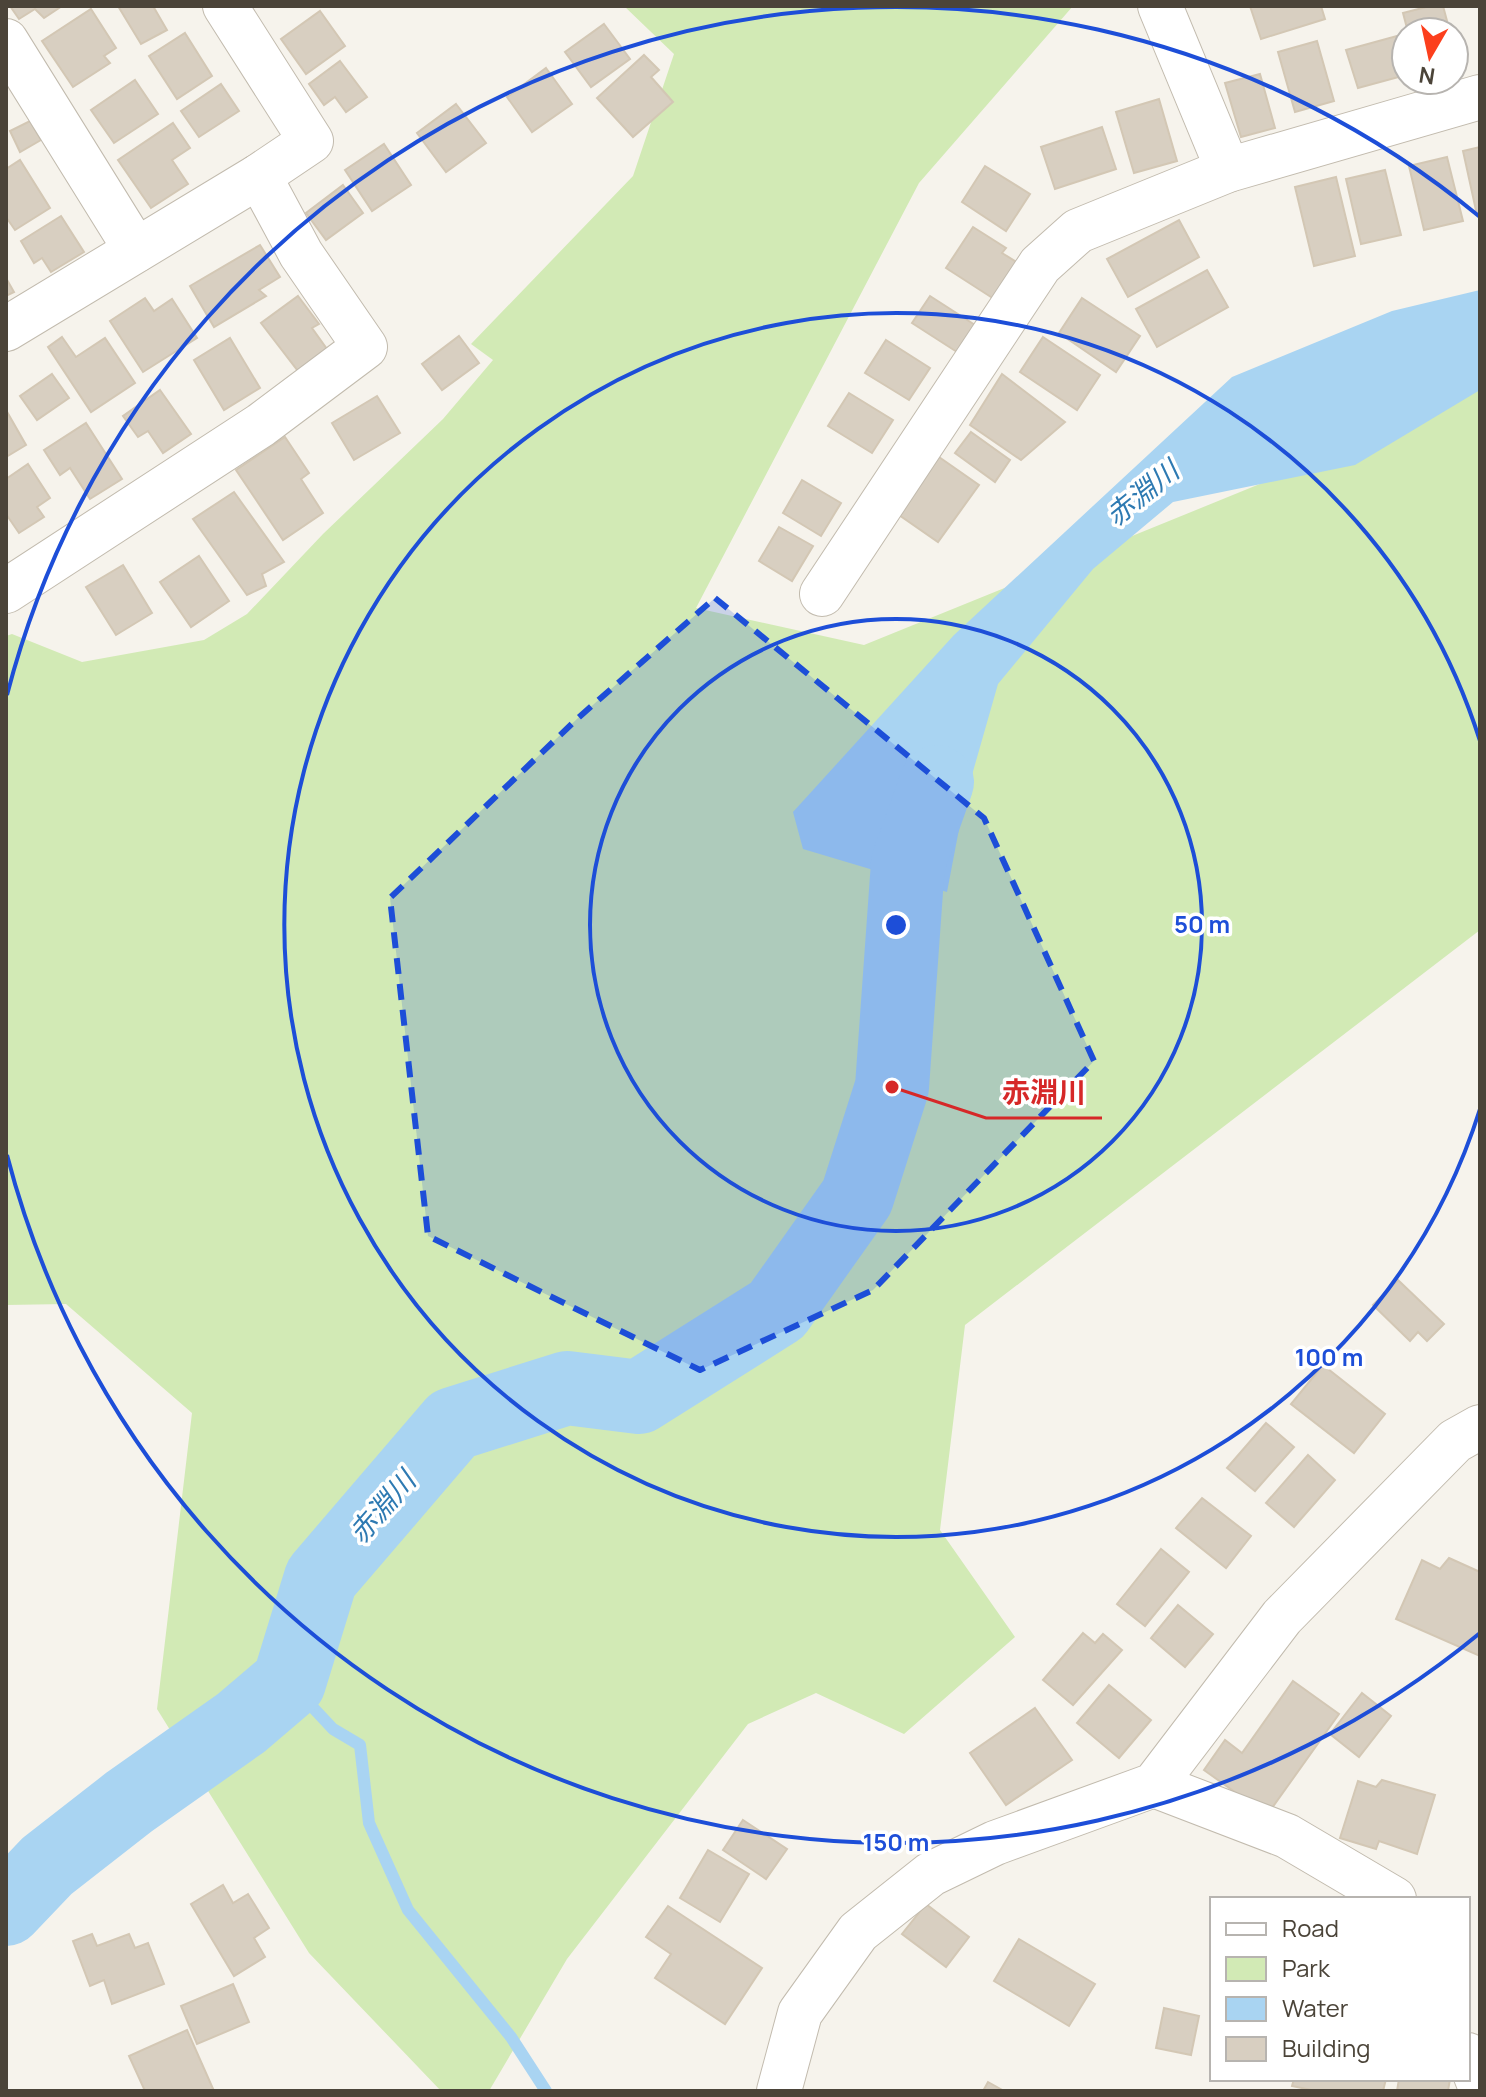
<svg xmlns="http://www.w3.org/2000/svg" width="1486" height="2097" font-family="Manrope,'Noto Sans JP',sans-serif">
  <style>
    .green { fill: #d2eab5 }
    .water { fill: #a9d4f2 }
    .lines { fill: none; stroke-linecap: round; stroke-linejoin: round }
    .stream { stroke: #a9d4f2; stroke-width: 12 }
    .river { stroke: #a9d4f2; stroke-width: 74 }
    .building { fill: #d8cfc1; stroke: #d3c7b4; stroke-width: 2 }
    .street-casing { stroke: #c2bbae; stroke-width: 46 }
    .street { stroke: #fff; stroke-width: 44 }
    .marked { fill: #1d4ed8; fill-opacity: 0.2; stroke: #1d4ed8; stroke-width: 6; stroke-dasharray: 16 10; stroke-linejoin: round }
    .ring { fill: none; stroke: #1d4ed8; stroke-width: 4 }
    .labels { text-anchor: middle; stroke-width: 7; stroke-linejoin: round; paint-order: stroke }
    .water-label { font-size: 28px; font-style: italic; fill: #2e7ab2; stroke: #fff }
    .centre { fill: #1d4ed8; stroke: #fff; stroke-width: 4 }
    .ring-label { font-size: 24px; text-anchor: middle; font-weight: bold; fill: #1d4ed8; stroke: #fff; stroke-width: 7; stroke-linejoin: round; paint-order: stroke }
    .leader { fill: none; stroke: #d62828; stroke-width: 3 }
    .callout-dot { fill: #d62828; stroke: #fff; stroke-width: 3 }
    .callout-label { font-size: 28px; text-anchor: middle; font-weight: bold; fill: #d62828; stroke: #fff; stroke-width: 7; stroke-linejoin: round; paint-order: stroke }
  </style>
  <rect width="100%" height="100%" fill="#f6f3ec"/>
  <!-- green -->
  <polygon class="green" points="624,6 1073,6 919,183 696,608 864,645 1319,460 1480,384 1480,930 965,1325 940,1530 1015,1637 904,1734 816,1693 748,1724 567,1959 489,2091 441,2091 309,1953 157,1709 192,1413 66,1304 6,1305 6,636 12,634 82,662 204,640 247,614 323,534 443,419 493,360 471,344 633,176 674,54"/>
  <!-- water -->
  <polygon class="water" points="1480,290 1480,390 1355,465 1173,502 1093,569 998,684 964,803 947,892 803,849 793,812 954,635 1232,377 1392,311"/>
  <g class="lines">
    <!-- stream -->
    <polyline class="stream" points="289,1682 333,1729 360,1745 369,1823 408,1910 511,2037 546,2091"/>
    <!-- river -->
    <polyline class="river" points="6,1909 47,1866 129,1802 241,1723 289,1682 321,1578 453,1424 567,1388 639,1397 777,1310 857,1197 892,1087 908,863 937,782"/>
  </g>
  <!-- building -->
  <g class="building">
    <polygon points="10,6 62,6 44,18 35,9 19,19"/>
    <polygon points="118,6 153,6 167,30 141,44"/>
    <polygon points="1250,6 1321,6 1325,19 1261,39"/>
    <polygon points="1430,6 1443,6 1450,32 1408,32 1403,13"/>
    <polygon points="91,9 116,48 104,56 110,63 73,87 42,41"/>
    <polygon points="320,11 345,46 306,74 281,39"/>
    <polygon points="604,24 630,59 591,87 565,52"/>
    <polygon points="185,33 212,76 177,99 149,56"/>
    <polygon points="1397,36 1406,66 1406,75 1358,88 1346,50"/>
    <polygon points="1317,41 1334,101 1295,112 1278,52"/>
    <polygon points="644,55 659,70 651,77 673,102 633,137 597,98"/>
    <polygon points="340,61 367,97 346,112 335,97 324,105 309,84"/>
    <polygon points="546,68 572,104 532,132 507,97"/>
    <polygon points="1260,74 1275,128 1241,137 1225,83"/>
    <polygon points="135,80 158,114 114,143 91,110"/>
    <polygon points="221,84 239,111 199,137 181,111"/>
    <polygon points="1159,99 1177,161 1134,173 1116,112"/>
    <polygon points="456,104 486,143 446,172 417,133"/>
    <polygon points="30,121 41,140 20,152 10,131"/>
    <polygon points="173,123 190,148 172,160 188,184 151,208 118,160"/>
    <polygon points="1102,127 1116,169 1055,189 1041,147"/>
    <polygon points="384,144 411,185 372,211 345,170"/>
    <polygon points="1480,147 1480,214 1477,215 1463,151"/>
    <polygon points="1447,157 1463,221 1424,230 1409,166"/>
    <polygon points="20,160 50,208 15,230 6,217 6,169"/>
    <polygon points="985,166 1030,194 1006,231 962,202"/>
    <polygon points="1385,170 1401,235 1361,244 1346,179"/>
    <polygon points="1336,177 1355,256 1314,266 1295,187"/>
    <polygon points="343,185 363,213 326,240 306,213"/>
    <polygon points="61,216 84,252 51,272 42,258 34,263 21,241"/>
    <polygon points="1179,220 1199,257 1128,297 1107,259"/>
    <polygon points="973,227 1006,248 1002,253 1018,263 994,299 946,268"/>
    <polygon points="260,245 280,277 259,290 266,296 214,327 190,286"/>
    <polygon points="1207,270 1228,307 1157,347 1136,309"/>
    <polygon points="6,278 14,292 6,296"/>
    <polygon points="298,296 319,324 312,328 327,349 298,371 261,323"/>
    <polygon points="930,296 975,325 957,352 912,323"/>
    <polygon points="145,298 154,311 172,299 197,338 143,372 110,321"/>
    <polygon points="1082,298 1140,336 1116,372 1059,333"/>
    <polygon points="459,336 479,363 442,390 422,364"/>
    <polygon points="62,337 76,357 105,338 135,383 91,412 48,347"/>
    <polygon points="1043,337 1100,375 1077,410 1020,372"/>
    <polygon points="230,338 260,388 224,410 194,360"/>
    <polygon points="886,340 930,368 909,400 865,373"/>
    <polygon points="52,374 69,398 37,420 20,396"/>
    <polygon points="1002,374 1065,422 1021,460 970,425"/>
    <polygon points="160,390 191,434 163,453 148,431 138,437 123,416"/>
    <polygon points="849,393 893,420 872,453 828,426"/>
    <polygon points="377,396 400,433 354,460 332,423"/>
    <polygon points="6,410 26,445 6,457"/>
    <polygon points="86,423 122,479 90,499 70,468 60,475 44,450"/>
    <polygon points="971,432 1010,460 995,482 955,453"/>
    <polygon points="285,437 309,473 301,479 323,513 283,540 236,470"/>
    <polygon points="939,457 979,485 938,542 899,515"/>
    <polygon points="28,464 50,498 37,507 44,517 19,533 6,514 6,479"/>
    <polygon points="802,480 841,503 821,536 783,513"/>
    <polygon points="234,492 284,562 262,574 266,586 247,595 193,519"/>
    <polygon points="779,527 813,546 792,581 759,561"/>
    <polygon points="199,556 229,601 191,627 160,582"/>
    <polygon points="123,565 152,613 116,635 86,587"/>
    <polygon points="1398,1280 1444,1324 1427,1341 1418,1332 1410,1341 1373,1305"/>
    <polygon points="1323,1365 1385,1414 1354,1453 1291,1404"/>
    <polygon points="1266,1423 1294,1447 1255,1491 1227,1468"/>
    <polygon points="1308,1455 1335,1480 1294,1527 1266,1503"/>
    <polygon points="1202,1498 1251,1536 1226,1568 1176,1528"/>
    <polygon points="1161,1549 1189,1572 1145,1626 1117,1604"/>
    <polygon points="1449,1558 1480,1572 1480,1656 1396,1619 1422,1560 1440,1569"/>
    <polygon points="1178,1605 1213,1634 1185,1667 1151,1638"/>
    <polygon points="1083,1633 1095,1643 1103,1634 1122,1650 1073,1705 1043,1680"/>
    <polygon points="1293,1681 1339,1714 1267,1815 1204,1770 1225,1740 1242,1753"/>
    <polygon points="1109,1685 1151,1720 1119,1758 1077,1723"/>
    <polygon points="1362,1693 1391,1716 1359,1757 1330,1734"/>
    <polygon points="1035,1708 1072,1760 1006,1805 970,1753"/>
    <polygon points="1382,1780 1435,1795 1417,1854 1379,1841 1376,1849 1340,1838 1358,1781 1376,1787"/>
    <polygon points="743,1820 787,1849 766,1879 723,1850"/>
    <polygon points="708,1850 749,1874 720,1922 680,1898"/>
    <polygon points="223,1885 233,1903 248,1894 269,1928 254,1938 265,1957 234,1976 191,1904"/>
    <polygon points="926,1904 969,1937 946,1967 902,1934"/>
    <polygon points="668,1906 762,1968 725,2024 655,1978 671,1954 646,1937"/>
    <polygon points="92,1934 97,1946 129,1934 135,1948 148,1943 164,1984 112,2004 104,1980 90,1986 73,1941"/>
    <polygon points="1019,1939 1095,1984 1069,2026 994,1981"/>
    <polygon points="233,1984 249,2022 197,2044 181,2006"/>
    <polygon points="1164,2008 1199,2016 1191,2055 1156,2048"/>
    <polygon points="187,2030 214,2091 145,2091 129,2056"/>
    <polygon points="1294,2079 1386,2079 1383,2091 1316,2091 1292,2086"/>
    <polygon points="1399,2079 1450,2079 1448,2091 1397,2091"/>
    <polygon points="988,2082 1004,2091 983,2091"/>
  </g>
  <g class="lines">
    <defs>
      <g id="street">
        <polyline points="1160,6 1228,170"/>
        <polyline points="6,41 136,250"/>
        <polyline points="6,329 259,176 311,141 225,6"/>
        <polyline points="6,591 261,425 365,347 301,254 259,176"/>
        <polyline points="822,594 1040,265 1078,231 1228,170 1480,97"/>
        <polyline points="1154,1785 1287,1836 1394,1899"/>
        <polyline points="1468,2055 1480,2086"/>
        <polyline points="779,2091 800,2013 858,1932 931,1874 995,1843 1154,1785 1282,1617 1455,1441 1480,1427"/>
      </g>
    </defs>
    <!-- street casing -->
    <use href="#street" class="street-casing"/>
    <!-- street -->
    <use href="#street" class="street"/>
  </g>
  <!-- marked area -->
  <path class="marked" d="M715 598 984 818 1094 1061 873 1290 700 1370 428 1236 390 898 578 718Z"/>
  <!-- distance rings -->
  <g class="ring">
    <circle cx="896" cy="925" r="306"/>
    <path d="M1480 1109A612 612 0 1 1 1480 741"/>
    <path d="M1480 1633A918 918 0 0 1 7 1155M7 695A918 918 0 0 1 1480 217"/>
  </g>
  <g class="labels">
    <!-- water labels -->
    <g class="water-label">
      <text transform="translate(1142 493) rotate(-39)" y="10">赤淵川</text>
      <text transform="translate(382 1507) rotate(-49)" y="10">赤淵川</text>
    </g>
  </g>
  <circle cx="896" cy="925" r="12" class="centre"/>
  <g class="ring-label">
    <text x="1202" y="933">50 m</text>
    <text x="1329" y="1366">100 m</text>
    <text x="896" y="1851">150 m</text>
  </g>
  <!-- callouts -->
  <path class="leader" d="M892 1087L986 1118H1102"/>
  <circle class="callout-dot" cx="892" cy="1087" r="8"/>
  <g class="callout-label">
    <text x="1044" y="1102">赤淵川</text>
  </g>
  <!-- border -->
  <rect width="1486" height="2097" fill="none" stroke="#4b4439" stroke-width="16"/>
  <!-- legend -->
  <rect x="1210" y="1897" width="260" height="184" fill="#ffffff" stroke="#b7b4b0" stroke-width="2"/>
  <rect x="1226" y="1923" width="40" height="12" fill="#ffffff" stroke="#b7b4b0" stroke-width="2"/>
  <text x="1282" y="1937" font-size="24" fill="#4b4439">Road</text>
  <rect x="1226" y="1957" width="40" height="24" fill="#d2eab5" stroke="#b7b4b0" stroke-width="2"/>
  <text x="1282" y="1977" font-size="24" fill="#4b4439">Park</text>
  <rect x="1226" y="1997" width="40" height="24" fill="#a9d4f2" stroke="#b7b4b0" stroke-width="2"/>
  <text x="1282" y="2017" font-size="24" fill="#4b4439">Water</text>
  <rect x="1226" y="2037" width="40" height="24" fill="#d8cfc1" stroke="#b7b4b0" stroke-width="2"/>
  <text x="1282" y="2057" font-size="24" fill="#4b4439">Building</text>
  <!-- north arrow -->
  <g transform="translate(1430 56) rotate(189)"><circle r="38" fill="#ffffff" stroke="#b7b4b0" stroke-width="2"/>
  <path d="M0-6L14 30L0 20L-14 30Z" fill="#fc3f1d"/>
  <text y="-12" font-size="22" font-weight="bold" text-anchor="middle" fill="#4b4439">N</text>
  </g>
</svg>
